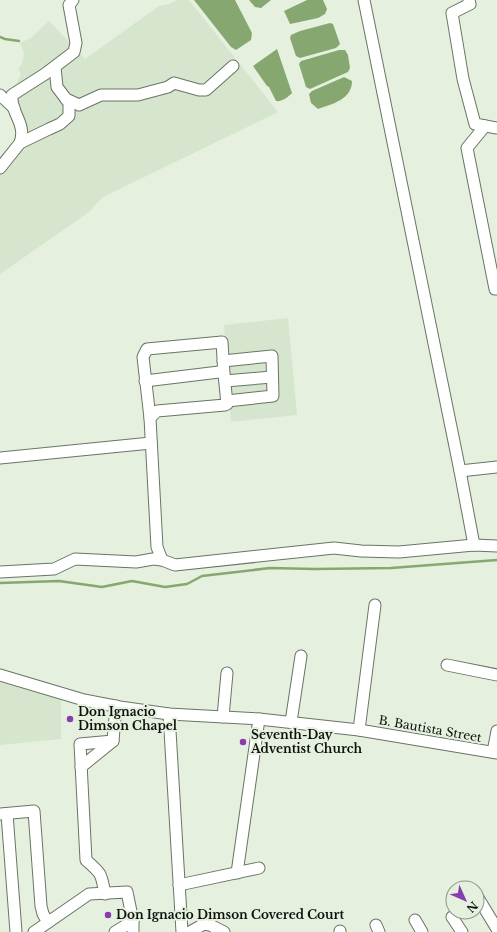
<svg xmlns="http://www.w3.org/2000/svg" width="497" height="932" font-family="'Libre Baskerville',serif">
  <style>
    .built { fill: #d6e5cd }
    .water { fill: #86a870 }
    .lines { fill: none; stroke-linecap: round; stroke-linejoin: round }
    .stream { stroke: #86a870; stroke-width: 2.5 }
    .minor-casing { stroke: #6a7464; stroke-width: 13 }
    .minor { stroke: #fff; stroke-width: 11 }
    .poi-dot { fill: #893cad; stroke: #e5f0df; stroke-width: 1.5 }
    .labels { text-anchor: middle; stroke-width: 4; stroke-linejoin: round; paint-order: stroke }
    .poi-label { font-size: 12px; font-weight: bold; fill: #0e110b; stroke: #e5f0df; text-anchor: start }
    .street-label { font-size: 12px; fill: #0e110b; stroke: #e5f0df }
  </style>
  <rect width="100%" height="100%" fill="#e5f0df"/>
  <!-- built -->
  <g class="built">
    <polygon points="177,0 189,0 278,112 103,197 89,212 0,274 0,170 22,144 15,96 17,82 21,74 18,70 23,61 24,52 20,43 31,38 49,21 85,59 159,6 169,4"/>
    <polygon points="288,318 297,415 231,422 224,325"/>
    <polygon points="0,680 61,696 61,739 0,745"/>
  </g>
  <!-- water -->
  <g class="water">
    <polygon points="194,0 235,0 252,33 251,40 236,50 231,47"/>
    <polygon points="249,0 271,0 261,8 255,7"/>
    <polygon points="307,0 323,0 327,9 325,14 318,18 290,24 284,11"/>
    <polygon points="330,23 333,24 340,44 336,48 300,58 296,56 290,38 291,35 300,31"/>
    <path d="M277 49 292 93C288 97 282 102 276 101L269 87 267 86 253 66Z"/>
    <polygon points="339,50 345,50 348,55 350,68 348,72 310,89 306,87 299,64 301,61"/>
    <path d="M344 77 352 81C352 99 333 104 318 109L311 103 309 94 312 91Z"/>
  </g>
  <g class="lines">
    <!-- stream -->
    <g class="stream">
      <polyline points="0,37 5,39 19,41"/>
      <polyline points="0,583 59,581 102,587 132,581 165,587 187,584 202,576 270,568 315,569 391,568 497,560"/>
    </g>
    <defs>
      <g id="minor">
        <polyline points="364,0 460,471 474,545"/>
        <polyline points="469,0 470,4 452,13 463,79 475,124 497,128"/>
        <polyline points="0,95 14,108"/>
        <polyline points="66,99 79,105 101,95 138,95 168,87 174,83 199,90 206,90 233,66"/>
        <polyline points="485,126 467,148 495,289 497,289"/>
        <path d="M20 143C27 123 10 113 12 95L45 74 74 52 76 43 69 5 73 0"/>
        <polyline points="0,168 20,143 49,129 60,124 69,116 69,103 57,87 55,67"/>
        <polyline points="223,361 272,356 273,396 227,401"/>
        <polyline points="145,381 219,372 224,374 227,404 225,405 157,411 150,418 157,547 162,560"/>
        <polyline points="225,381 272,377"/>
        <polyline points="150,418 143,357 147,349 222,342 224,374"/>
        <polyline points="0,458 151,443"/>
        <polyline points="460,471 497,467"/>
        <polyline points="0,572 54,569 75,559 136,562 153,559 162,560 175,565 334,548 361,551 399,552 474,545 497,546"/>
        <polyline points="447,665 497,675"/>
        <polyline points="0,675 84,700 120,707 169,714 259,719 359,730 497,753"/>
        <polyline points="169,714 182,932"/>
        <polyline points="223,717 227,673"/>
        <polyline points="291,722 301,656"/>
        <polyline points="359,730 375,605"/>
        <polyline points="493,752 497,731"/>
        <polyline points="81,767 113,741"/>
        <polyline points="0,814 34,811 41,906 43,914 48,922"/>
        <polyline points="7,814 16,932"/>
        <polyline points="237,873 259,719"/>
        <polyline points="179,885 259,868"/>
        <path d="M105 894C101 873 102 874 86 860L80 744 113 741 116 706"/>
        <polyline points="477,896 497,929"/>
        <polyline points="452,917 462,932"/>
        <polyline points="415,920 422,932"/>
        <polyline points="376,925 379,932"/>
        <polyline points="340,931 340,932"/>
        <polyline points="34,932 89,894 127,892 133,921 133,932"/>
        <polyline points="115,932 133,921"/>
        <polyline points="190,932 204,924 210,925 224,932"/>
      </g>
    </defs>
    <!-- minor casing -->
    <use href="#minor" class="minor-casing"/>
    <!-- minor -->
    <use href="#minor" class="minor"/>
  </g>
  <!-- markers -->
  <g class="poi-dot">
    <circle cx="70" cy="719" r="4"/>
    <circle cx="243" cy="742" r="4"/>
    <circle cx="108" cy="915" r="4"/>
  </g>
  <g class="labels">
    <!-- poi labels -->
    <g class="poi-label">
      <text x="78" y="716">Don Ignacio<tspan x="78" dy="14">Dimson Chapel</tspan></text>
      <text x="251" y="739">Seventh-Day<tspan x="251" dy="14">Adventist Church</tspan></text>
      <text x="116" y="919">Don Ignacio Dimson Covered Court</text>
    </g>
    <!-- street labels -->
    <g class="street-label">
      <text transform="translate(430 729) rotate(10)" y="4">B. Bautista Street</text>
    </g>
  </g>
  <!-- north arrow -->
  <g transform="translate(465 900) rotate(135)"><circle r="19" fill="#e5f0df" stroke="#8f978a"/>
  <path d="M0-3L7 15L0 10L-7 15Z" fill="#893cad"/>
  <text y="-6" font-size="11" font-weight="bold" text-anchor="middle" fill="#0e110b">N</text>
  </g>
</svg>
